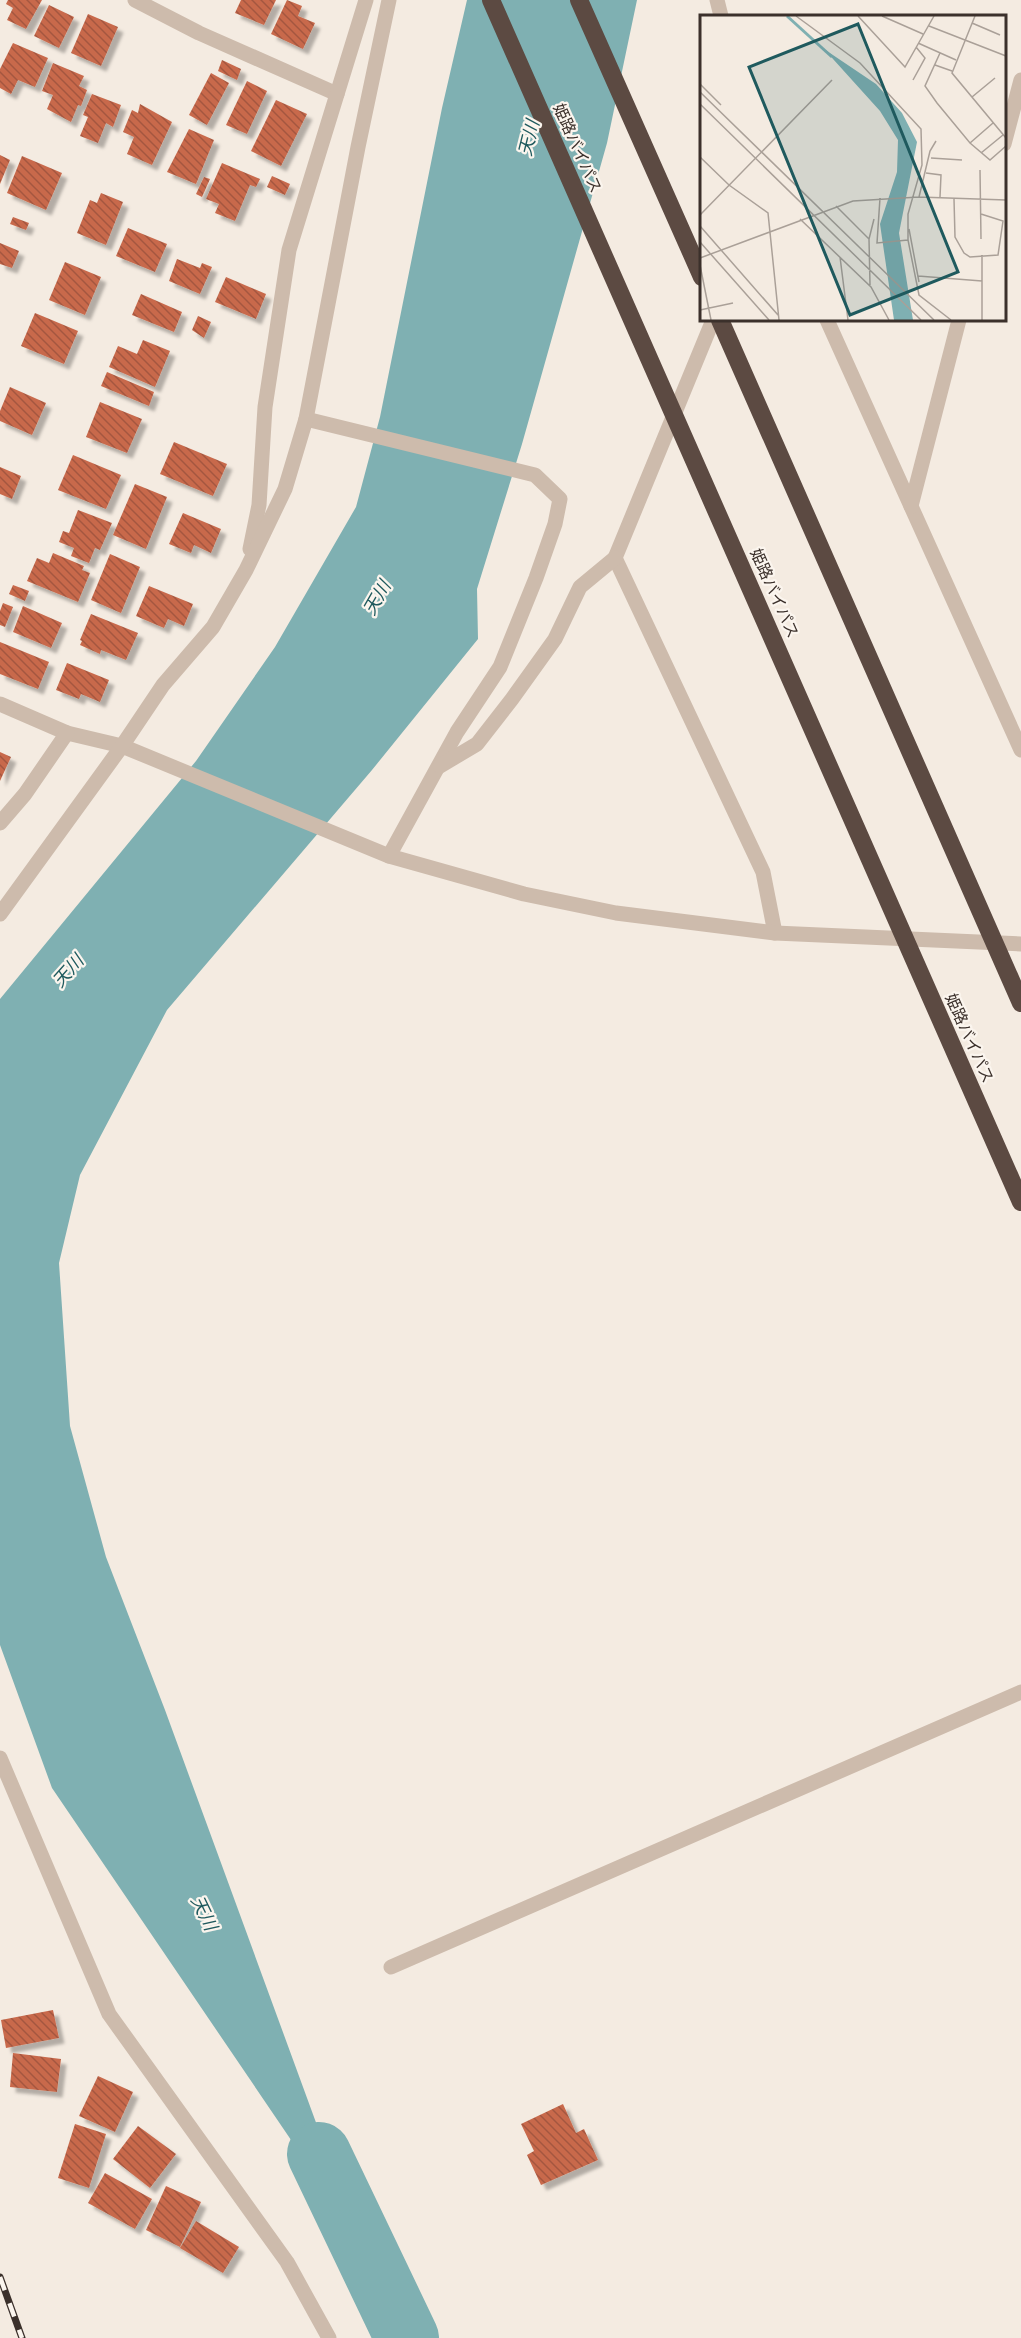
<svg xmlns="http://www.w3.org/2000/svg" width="1021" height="2338" font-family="Poppins,'Noto Sans JP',sans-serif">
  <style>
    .water { fill: #7fb0b2 }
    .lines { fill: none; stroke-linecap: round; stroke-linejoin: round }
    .river { stroke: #7fb0b2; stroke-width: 64 }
    .building { fill: url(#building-back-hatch); filter: url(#shadow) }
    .minor { stroke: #cdbbac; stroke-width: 15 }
    .highway { stroke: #5c4a42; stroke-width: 18 }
    .rail-casing { stroke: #3b302b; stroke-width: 7 }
    .rail { stroke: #fbf5ee; stroke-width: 4.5; stroke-dasharray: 14; stroke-linecap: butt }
    .labels { text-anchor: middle; stroke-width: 4.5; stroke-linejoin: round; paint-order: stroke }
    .street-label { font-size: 16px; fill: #3b302b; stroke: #fbf5ee }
    .water-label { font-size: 18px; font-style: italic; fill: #1f5a5e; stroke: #fbf5ee }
    .inset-river { fill: none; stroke: #7fb0b2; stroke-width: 3 }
    .inset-road { fill: none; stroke: #aaa098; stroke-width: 1.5 }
    .view { fill: #1f5a5e; fill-opacity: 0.15; stroke: #1f5a5e; stroke-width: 3 }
    .inset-edge { fill: none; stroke: #3b302b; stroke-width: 3 }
  </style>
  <defs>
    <pattern id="building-back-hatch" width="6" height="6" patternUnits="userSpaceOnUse" patternTransform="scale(1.5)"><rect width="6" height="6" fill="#c8694b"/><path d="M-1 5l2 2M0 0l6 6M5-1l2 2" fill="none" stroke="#a4573f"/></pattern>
    <filter id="shadow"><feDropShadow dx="5.5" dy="5.5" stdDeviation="1.5" flood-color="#0004"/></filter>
  </defs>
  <rect width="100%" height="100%" fill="#f4ebe1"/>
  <!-- water -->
  <polygon class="water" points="467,0 637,0 607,143 522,444 477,589 478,639 372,770 167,1010 80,1175 59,1263 70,1426 106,1557 165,1710 359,2240 52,1788 0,1645 0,999 196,761 275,647 356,507 380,417 442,108"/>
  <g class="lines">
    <!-- river -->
    <polyline class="river" points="319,2154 407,2338"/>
  </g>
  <!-- building -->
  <g class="building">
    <polygon points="8,0 42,0 26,29 7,20 13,8 6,4"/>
    <polygon points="241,0 276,0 264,25 235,13"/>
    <polygon points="287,0 302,6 298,16 315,23 303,49 271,34"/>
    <polygon points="49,5 74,17 59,48 34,36"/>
    <polygon points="88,14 118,27 101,66 71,53"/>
    <polygon points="13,43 48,58 35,87 18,80 11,94 0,88 0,69"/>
    <polygon points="222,60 241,69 237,80 218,71"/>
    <polygon points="53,63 84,76 79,86 87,90 81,106 78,105 71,122 47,109 53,95 42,91"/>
    <polygon points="211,73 229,83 207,125 189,115"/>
    <polygon points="247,81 267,91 247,134 226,125"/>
    <polygon points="92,94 121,105 113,127 106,123 98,143 80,136 88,117 83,115"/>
    <polygon points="276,100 307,114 281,166 251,151"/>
    <polygon points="140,104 172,122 152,165 127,154 134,137 123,132 132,110 138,113"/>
    <polygon points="189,129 214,140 196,184 167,172"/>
    <polygon points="0,155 10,160 0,184"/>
    <polygon points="22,156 62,173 46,210 7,193"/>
    <polygon points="222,163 260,179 256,187 250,185 235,221 215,213 219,204 206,199"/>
    <polygon points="272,176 290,184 285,195 267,187"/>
    <polygon points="204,177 210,179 202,197 196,194"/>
    <polygon points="101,193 123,202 106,245 77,233 90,200 97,203"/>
    <polygon points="13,217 29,223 26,230 10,224"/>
    <polygon points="128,228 167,244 155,272 116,256"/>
    <polygon points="0,243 19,251 12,268 0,264"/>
    <polygon points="177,259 200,268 202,263 212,267 200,294 169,281"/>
    <polygon points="65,262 101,277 85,315 49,300"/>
    <polygon points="226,277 266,294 256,319 215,302"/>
    <polygon points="141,294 182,312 174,332 132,315"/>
    <polygon points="35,313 78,331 64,364 21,346"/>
    <polygon points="198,316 211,322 204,338 192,330"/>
    <polygon points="143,340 170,351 155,387 109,367 118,346 137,354"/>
    <polygon points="107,372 154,392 149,406 101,386"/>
    <polygon points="10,387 46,403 32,435 0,421 0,411"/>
    <polygon points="100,402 142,419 127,453 86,437"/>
    <polygon points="174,442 227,464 213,496 160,474"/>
    <polygon points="73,455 121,475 106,509 58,490"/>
    <polygon points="0,467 21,476 12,499 0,494"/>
    <polygon points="135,484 167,497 146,549 113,535"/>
    <polygon points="78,510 112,523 100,550 95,548 89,563 71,556 74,548 59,542 63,531 69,533"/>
    <polygon points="183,513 221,529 211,553 194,545 191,553 169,544"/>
    <polygon points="53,553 84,566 82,570 90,573 78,602 27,581 37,558 49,563"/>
    <polygon points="110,554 140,567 121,613 91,600"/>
    <polygon points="13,585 29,591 25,601 9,594"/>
    <polygon points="149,586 193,604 184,626 168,619 164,628 136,616"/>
    <polygon points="3,603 13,607 5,627 0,625 0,611"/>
    <polygon points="23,606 62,623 51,648 13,632"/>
    <polygon points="91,614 138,633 126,660 101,650 100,654 80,645 82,641 80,640"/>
    <polygon points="0,642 49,662 38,689 0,674"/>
    <polygon points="67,663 109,680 100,702 81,694 79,699 56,690"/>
    <polygon points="0,752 11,757 0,781"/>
    <polygon points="53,2010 59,2038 6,2048 1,2020"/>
    <polygon points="13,2053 61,2059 57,2092 10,2087"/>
    <polygon points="98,2076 133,2092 115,2132 79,2116"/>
    <polygon points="563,2104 576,2133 584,2129 598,2160 541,2185 527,2155 534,2151 521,2124"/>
    <polygon points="75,2124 106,2134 89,2188 58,2178"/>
    <polygon points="138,2126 176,2154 150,2188 113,2159"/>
    <polygon points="105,2173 152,2199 135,2229 88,2203"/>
    <polygon points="166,2186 201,2202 180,2247 146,2230"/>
    <polygon points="196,2221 239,2247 223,2273 180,2248"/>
  </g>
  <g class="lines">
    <!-- minor -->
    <g class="minor">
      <polyline points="135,0 199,33 337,94"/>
      <polyline points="717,0 721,16"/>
      <polyline points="1004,144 1021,80"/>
      <polyline points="713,320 615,558 763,872 775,933"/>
      <polyline points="827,320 1021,750"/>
      <polyline points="306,419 535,475 560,499 555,524 536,578 500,667 457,732 389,856"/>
      <polyline points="911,506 959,320"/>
      <polyline points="250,549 259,505 265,407 289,250 366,0"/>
      <polyline points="0,704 67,733 122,746 389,856 524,894 616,913 775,933 1021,944"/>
      <polyline points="440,766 477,744 512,699 555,639 580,587 615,558"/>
      <polyline points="0,823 25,794 67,733"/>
      <polyline points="0,914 122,746 163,685 213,627 246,570 285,489 306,419 358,147 389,0"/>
      <polyline points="0,1758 109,2014 287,2262 329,2338"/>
      <polyline points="391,1967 1021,1692"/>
    </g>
    <!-- highway -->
    <g class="highway">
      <polyline points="491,0 1021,1202"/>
      <polyline points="579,0 702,277"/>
      <polyline points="720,320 1021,1003"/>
    </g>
    <defs>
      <polyline id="rail" points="0,2277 22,2338"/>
    </defs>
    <!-- rail casing -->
    <use href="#rail" class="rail-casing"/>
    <!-- rail -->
    <use href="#rail" class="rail"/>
  </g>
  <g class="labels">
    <!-- street labels -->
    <g class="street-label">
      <text transform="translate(578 148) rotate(66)" y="6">姫路バイパス</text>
      <text transform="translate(775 593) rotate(66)" y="6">姫路バイパス</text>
      <text transform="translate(970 1038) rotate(66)" y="6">姫路バイパス</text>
    </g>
    <!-- water labels -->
    <g class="water-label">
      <text transform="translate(529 138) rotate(-76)" y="6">天川</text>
      <text transform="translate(377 598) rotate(-60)" y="6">天川</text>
      <text transform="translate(68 971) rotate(-48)" y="6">天川</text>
      <text transform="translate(204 1913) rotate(64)" y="6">天川</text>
    </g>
  </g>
  <!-- overview -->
  <g transform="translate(700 15)">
    <rect width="306" height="306" fill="#f4ebe1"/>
    <path d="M124 34 176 69 202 98 217 127 199 218 213 305H194L180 209 197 157 198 125 180 96Z" fill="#7fb0b2"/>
    <path class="inset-river" d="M87 1 132 42"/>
    <path class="inset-road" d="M96 1 160 48 221 114 222 150 208 199V225L219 280 251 305M158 1 205 52 234 1M182 1 223 19M275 1 252 58 306 123M272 8 300 20M229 11 306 41M218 28 256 45M240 38 225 71 237 88 270 128 293 108M235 50 252 56M213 65 225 43 216 32M0 69 21 90M0 77 234 305M272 82 295 63M0 89 221 305M270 128 290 145 306 131M281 138 303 120M0 142 29 170 68 198 79 305M231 143 262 145M280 155 281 224M226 158 241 160 240 182M219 182 230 136 236 126M180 183 177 228 208 225M254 184 255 222 264 238 270 242 298 240 303 206 281 199M136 191 169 224 170 270M0 200 132 65M100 204 171 272 189 305M0 211 78 300M209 214 219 267M169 224 174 204M0 227 69 305M282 240V305M140 242 148 305M0 243 153 186 219 182 306 185M0 250 11 305M218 261 282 266M0 295 33 288"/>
    <path class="view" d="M158 9 258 257 150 300 49 52Z"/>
    <rect width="306" height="306" class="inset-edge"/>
  </g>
</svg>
